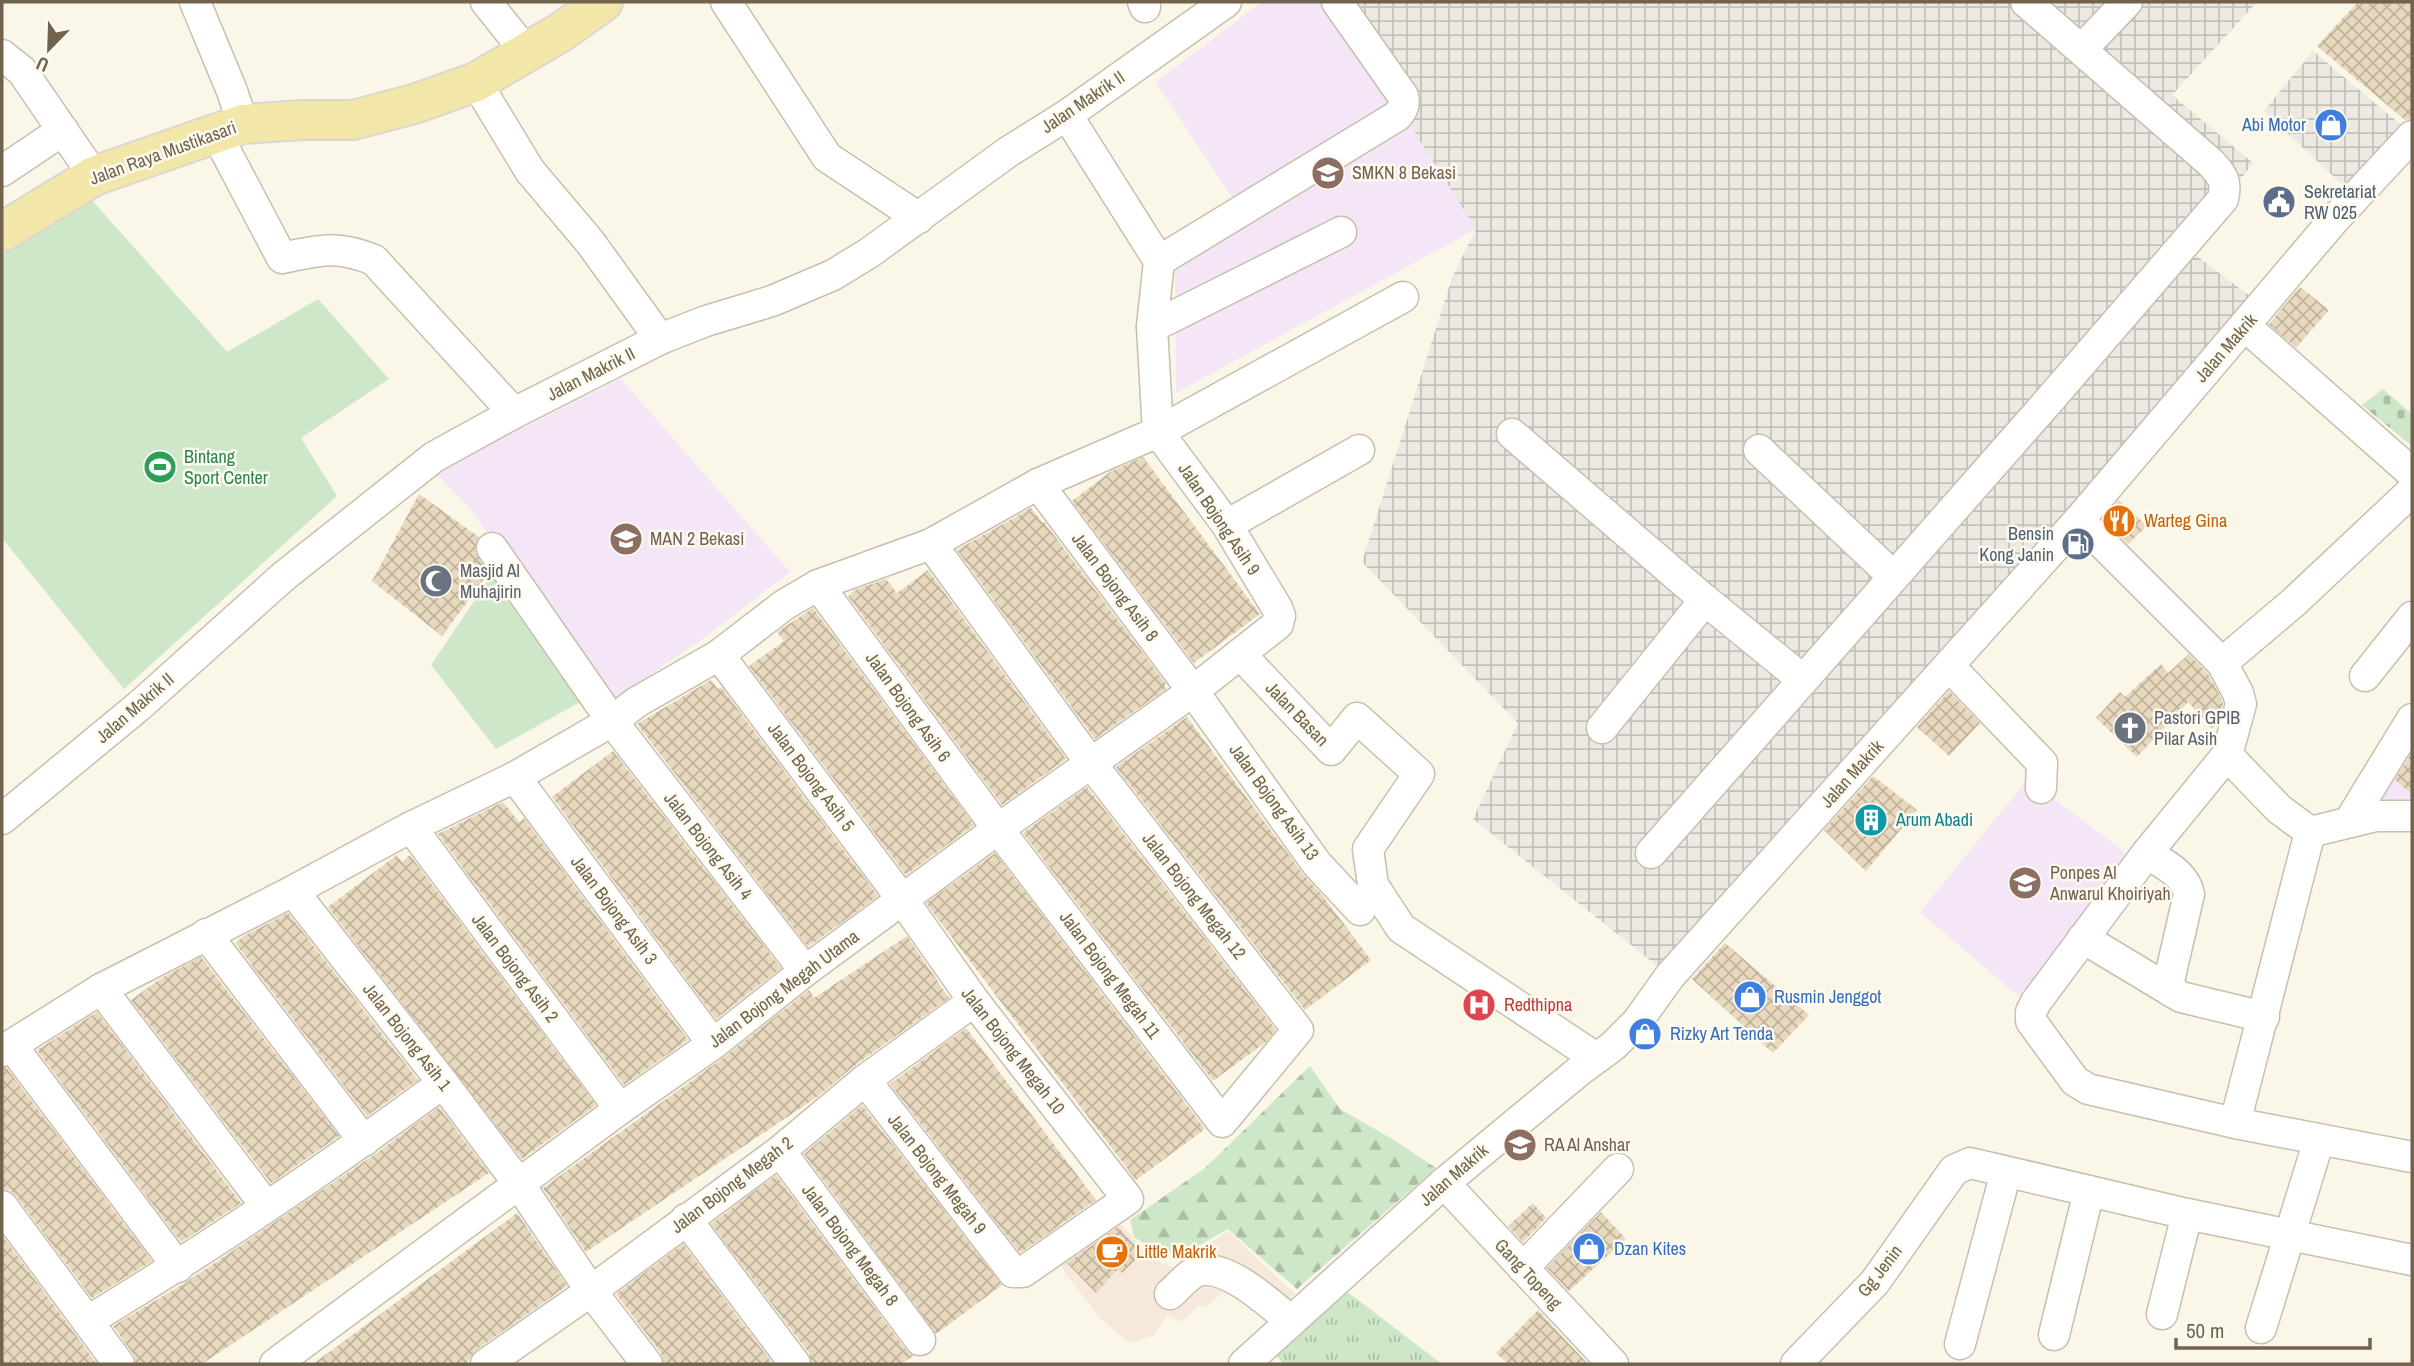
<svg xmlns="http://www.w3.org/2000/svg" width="2414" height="1366" font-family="'Archivo Narrow',sans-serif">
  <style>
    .commercial { fill: #f6e9db }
    .industrial { fill: url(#industrial-grid) }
    .education { fill: #f4e5f7 }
    .grass { fill: url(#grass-tufts) }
    .forest { fill: url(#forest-firs) }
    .cemetery { fill: url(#cemetery-stones) }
    .park { fill: #cee7c8 }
    .building { fill: url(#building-cross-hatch) }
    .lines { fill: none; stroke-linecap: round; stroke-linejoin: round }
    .minor-casing { stroke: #c8bfad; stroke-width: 33 }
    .major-casing { stroke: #dad6d1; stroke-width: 42 }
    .minor { stroke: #fff; stroke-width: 30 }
    .major { stroke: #f2e6a8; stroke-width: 38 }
    .labels { text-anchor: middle; stroke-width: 5; stroke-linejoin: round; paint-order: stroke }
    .street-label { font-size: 18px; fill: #72634f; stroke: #fdfbef }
    .shop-label { font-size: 18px; fill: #366cbe; stroke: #fdfbef; text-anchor: start }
    .education-label { font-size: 18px; fill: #785e54; stroke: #fdfbef; text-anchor: start }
    .service-label { font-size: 18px; fill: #4e5e75; stroke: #fdfbef; text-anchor: start }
    .leisure-label { font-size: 18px; fill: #27864d; stroke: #fdfbef; text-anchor: start }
    .food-label { font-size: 18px; fill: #c56008; stroke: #fdfbef; text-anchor: start }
    .worship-label { font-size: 18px; fill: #5b616d; stroke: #fdfbef; text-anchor: start }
    .culture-label { font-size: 18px; fill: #0d838f; stroke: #fdfbef; text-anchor: start }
    .health-label { font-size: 18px; fill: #be3a42; stroke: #fdfbef; text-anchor: start }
  </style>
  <defs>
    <pattern id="industrial-grid" width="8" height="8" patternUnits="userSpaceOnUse" patternTransform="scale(1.75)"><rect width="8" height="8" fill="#ece8e2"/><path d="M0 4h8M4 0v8" fill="none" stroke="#c4c0ba"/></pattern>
    <pattern id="grass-tufts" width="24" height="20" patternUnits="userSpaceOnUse" patternTransform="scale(1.75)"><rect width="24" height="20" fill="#cee7c8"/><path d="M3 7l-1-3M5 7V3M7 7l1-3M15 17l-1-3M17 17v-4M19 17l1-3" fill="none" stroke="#acbfa5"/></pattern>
    <pattern id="forest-firs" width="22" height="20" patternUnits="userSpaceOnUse" patternTransform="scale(1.75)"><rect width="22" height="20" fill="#cee7c8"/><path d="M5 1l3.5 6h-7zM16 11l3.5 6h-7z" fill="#acbfa5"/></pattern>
    <pattern id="cemetery-stones" width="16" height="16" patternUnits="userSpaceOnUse" patternTransform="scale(1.75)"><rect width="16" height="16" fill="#cee7c8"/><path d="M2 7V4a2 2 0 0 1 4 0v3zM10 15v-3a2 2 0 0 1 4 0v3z" fill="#acbfa5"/></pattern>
    <pattern id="building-cross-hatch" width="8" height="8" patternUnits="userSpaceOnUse" patternTransform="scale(1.75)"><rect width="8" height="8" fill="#e8d8be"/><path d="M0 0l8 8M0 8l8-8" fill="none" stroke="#c0b39d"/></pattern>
  </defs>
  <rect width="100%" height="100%" fill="#faf7e9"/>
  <!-- commercial -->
  <polygon class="commercial" points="1111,1214 1145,1250 1161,1263 1174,1268 1195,1258 1214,1240 1228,1231 1295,1294 1271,1317 1231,1286 1206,1307 1198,1306 1181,1322 1168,1315 1153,1336 1130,1343 1102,1320 1066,1275 1055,1253"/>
  <!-- industrial -->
  <g class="industrial">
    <polygon points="1331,2 2257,2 2172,95 2253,163 2186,248 2250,296 1670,976 1473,819 1518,723 1362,562 1452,278 1476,229"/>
    <polygon points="2313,51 2401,125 2348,190 2264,111"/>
  </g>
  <!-- education -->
  <g class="education">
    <polygon points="1262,2 1326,2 1410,125 1476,229 1176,393 1175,266 1247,220 1156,82"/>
    <polygon points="621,379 790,572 708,635 608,704 468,506 434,472"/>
    <polygon points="2412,730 2412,810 2362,808"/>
    <polygon points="2028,779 2127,854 2023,1000 1920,912"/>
  </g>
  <!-- grass -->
  <polygon class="grass" points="1341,1287 1442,1364 1284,1364 1271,1350"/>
  <!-- forest -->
  <polygon class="forest" points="1310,1066 1340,1109 1394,1140 1436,1168 1297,1289 1228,1229 1186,1253 1154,1257 1145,1244 1134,1237 1130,1220 1205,1168"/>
  <!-- cemetery -->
  <polygon class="cemetery" points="2383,389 2412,414 2412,446 2362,405"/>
  <!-- park -->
  <g class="park">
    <polygon points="90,198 227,352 318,299 389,379 301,438 337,496 124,689 2,538 2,255"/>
    <polygon points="495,570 582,701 496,749 431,665"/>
  </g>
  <!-- building -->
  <g class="building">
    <polygon points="2358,2 2412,2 2412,119 2405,120 2317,46"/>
    <polygon points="2300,287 2329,310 2296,348 2269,324"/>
    <polygon points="1143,457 1260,614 1194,663 1072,501 1110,472"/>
    <polygon points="419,494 479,537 475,550 488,574 442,636 372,581"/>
    <polygon points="2119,500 2147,526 2128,544 2103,519"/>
    <polygon points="1031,508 1043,523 1044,522 1166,684 1164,686 1166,689 1095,739 957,550"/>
    <polygon points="928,570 1066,759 1002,805 848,596 855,590 886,579 897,593"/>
    <polygon points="813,608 974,825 906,875 749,666 784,641 777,632"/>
    <polygon points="2189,654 2208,674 2222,699 2223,704 2218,723 2212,728 2188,702 2137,757 2096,718 2120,692 2125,697 2161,664 2168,673"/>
    <polygon points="711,680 718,689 721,687 878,896 808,947 637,724"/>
    <polygon points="1949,691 1980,723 1949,756 1917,727"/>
    <polygon points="1187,717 1303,874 1322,895 1371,960 1305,1010 1116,767"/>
    <polygon points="613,751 781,968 716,1019 552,797"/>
    <polygon points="2412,752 2412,794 2395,780"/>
    <polygon points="1873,776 1917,810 1866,871 1824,830"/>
    <polygon points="1087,787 1276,1030 1266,1042 1213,1081 1023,833"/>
    <polygon points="503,802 519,822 524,818 688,1040 624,1085 438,834"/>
    <polygon points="995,853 1205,1129 1136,1180 926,903"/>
    <polygon points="397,855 402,862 410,855 596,1105 522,1159 328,907"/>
    <polygon points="288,913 418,1080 367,1116 235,943 244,936"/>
    <polygon points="907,936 949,998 854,1066 817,1097 586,1252 543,1188 723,1058 809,990 814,998"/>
    <polygon points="1725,943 1809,1015 1773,1053 1692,979"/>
    <polygon points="201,957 339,1136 271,1183 131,1000 160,979"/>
    <polygon points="97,1012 241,1203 181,1242 37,1050"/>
    <polygon points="966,1028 1096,1200 1020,1253 890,1084"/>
    <polygon points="6,1067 152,1261 92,1298 16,1196 10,1190 2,1189 2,1068"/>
    <polygon points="862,1105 1002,1285 936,1334 804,1154"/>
    <polygon points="439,1107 489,1173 202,1364 136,1364 133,1354 113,1326 188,1281 374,1155"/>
    <polygon points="776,1175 906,1350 913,1356 901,1364 812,1364 809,1353 711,1224"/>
    <polygon points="1533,1203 1546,1218 1523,1242 1508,1226"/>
    <polygon points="1601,1212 1626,1239 1569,1291 1547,1268"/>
    <polygon points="517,1213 567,1286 476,1350 466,1364 313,1364"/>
    <polygon points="1118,1227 1142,1253 1122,1273 1118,1269 1096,1293 1067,1263"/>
    <polygon points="2,1235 97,1364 2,1364"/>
    <polygon points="683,1244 773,1364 664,1364 661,1353 616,1294"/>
    <polygon points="1538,1310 1558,1332 1588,1364 1508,1364 1496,1353"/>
  </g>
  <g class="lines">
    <defs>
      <g id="minor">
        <polyline points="195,2 232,91 243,124"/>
        <polyline points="486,2 527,53"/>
        <polyline points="726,2 827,157 919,218"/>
        <polyline points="1143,2 1145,7"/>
        <polyline points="2082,49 2127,2"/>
        <polyline points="2,55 22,71 94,176"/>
        <polyline points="476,82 530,171 590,242 660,339"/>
        <polyline points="1067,115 1159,261 1152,327 1158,432"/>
        <path d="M216 133 282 258C321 250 336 245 374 260L514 413"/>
        <polyline points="2,171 63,130"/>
        <path d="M1159 261 1397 116C1403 109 1405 105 1403 96L1337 2"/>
        <polyline points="2245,326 2412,473"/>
        <polyline points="1152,327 1341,232"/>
        <polyline points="1512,434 1705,600 1802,679"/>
        <polyline points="1759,450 1893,576"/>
        <polyline points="1038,484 1193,691 1317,864 1360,910"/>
        <polyline points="2079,520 2222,663 2238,693 2241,704 2227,755 2279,809 2310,832 2376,816 2412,816"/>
        <polyline points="1227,525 1359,450"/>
        <polyline points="492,548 612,721 805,971"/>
        <polyline points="818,585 998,829 1222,1122 1298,1030 1090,762 931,544"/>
        <polyline points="1240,654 1331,750 1357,718 1419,774 1368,849 1373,885 1401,928 1596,1058"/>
        <polyline points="719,655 902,899 974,1001 1128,1199 1023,1272 1013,1272 865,1080"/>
        <polyline points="2222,663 2294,602 2412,491"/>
        <polyline points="1949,666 2042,763 2041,788"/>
        <polyline points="2365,676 2412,617"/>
        <polyline points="1602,728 1705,600"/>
        <polyline points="2227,755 2147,853 2036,1002 2031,1012 2031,1021 2075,1081 2088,1089 2235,1123 2412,1157"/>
        <polyline points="515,777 713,1044"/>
        <polyline points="2,819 139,706 284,576 434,457 514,413 660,339 706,321 772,301 833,275 869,253 1008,152 1067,115 1226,2"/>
        <polyline points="2349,822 2412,719"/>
        <polyline points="411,827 620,1109"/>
        <path d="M1651 853 2046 404 2223 199C2227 182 2223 176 2211 163L2026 2"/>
        <path d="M2147 853C2163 864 2185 873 2189 894L2169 981 2172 992"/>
        <polyline points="293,891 443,1083 519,1184 591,1291 647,1364"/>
        <polyline points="206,934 364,1141"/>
        <polyline points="2083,938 2181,997 2264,1017"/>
        <polyline points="101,989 266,1206"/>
        <polyline points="12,1046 178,1267"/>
        <polyline points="2,1051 101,989 293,891 411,827 515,777 612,721 637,702 719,655 784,605 818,585 931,544 1038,484 1158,432 1403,297"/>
        <polyline points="2235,1123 2310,832"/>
        <polyline points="780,1151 920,1340"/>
        <polyline points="1444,1183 1613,1364"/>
        <polyline points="2,1206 119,1364"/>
        <polyline points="686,1219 795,1364"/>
        <polyline points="1523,1268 1618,1169"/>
        <path d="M1170 1294C1177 1288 1187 1276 1195 1272 1224 1260 1270 1304 1291 1321"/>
        <polyline points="2162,1314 2187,1214"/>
        <path d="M88 1321C210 1247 329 1167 443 1083"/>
        <polyline points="2261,1328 2319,1140"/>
        <polyline points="2054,1335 2089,1191"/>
        <polyline points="1960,1344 2006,1172"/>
        <polyline points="275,1364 620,1109 713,1044 805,971 998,829 1193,691 1278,624 1280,616 1277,608 1227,525 1158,432"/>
        <polyline points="486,1364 591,1291 780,1151 865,1080 974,1001"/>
        <polyline points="1244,1364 1444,1183 1579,1071 1613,1046 1637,1022 1670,976 2079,520 2333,221 2412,136"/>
        <polyline points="1796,1364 1875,1282 1954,1170 1970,1163 2187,1214 2412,1260"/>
      </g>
      <polyline id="major" points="2,232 94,176 243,124 303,120 353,120 414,104 476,82 561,32 603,2"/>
    </defs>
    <!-- minor casing -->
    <use href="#minor" class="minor-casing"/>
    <!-- major casing -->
    <use href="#major" class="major-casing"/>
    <!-- minor -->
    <use href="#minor" class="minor"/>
    <!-- major -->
    <use href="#major" class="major"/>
  </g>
  <!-- icons -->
  <defs>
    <symbol id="shop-disc" viewBox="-11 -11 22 22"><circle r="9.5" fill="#3f7fe0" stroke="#fdfbef"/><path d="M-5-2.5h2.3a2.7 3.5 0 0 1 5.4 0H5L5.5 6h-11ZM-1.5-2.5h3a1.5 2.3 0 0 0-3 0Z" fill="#fff"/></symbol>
    <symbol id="school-disc" viewBox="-11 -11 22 22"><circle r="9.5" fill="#8d6e63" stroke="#fdfbef"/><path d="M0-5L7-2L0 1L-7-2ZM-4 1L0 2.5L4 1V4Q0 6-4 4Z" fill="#fff"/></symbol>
    <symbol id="civic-disc" viewBox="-11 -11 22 22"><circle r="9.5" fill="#5c6f8a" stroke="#fdfbef"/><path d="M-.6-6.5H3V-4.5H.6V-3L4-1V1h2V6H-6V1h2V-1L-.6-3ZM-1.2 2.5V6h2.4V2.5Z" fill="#fff"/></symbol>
    <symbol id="stadium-disc" viewBox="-11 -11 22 22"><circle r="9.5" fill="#2e9e5b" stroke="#fdfbef"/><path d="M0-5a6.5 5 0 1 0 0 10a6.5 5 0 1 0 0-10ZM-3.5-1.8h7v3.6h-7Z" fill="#fff"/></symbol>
    <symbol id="restaurant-disc" viewBox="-11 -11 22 22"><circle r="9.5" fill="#e8710a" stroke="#fdfbef"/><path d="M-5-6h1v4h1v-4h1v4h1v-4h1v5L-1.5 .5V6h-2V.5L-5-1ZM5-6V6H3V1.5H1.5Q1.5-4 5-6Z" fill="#fff"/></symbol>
    <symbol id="fuel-disc" viewBox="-11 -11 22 22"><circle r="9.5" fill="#5c6f8a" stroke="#fdfbef"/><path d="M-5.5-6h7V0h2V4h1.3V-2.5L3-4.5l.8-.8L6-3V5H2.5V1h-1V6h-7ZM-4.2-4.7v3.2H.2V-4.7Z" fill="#fff"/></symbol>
    <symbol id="mosque-disc" viewBox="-11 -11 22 22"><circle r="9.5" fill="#6b7280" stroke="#fdfbef"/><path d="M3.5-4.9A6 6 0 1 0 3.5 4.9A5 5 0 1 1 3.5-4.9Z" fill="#fff"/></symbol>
    <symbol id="church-disc" viewBox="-11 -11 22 22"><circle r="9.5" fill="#6b7280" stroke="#fdfbef"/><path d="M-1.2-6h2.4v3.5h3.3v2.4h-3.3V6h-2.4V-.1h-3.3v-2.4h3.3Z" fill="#fff"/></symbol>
    <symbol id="building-disc" viewBox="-11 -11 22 22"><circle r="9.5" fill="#0f9aa8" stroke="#fdfbef"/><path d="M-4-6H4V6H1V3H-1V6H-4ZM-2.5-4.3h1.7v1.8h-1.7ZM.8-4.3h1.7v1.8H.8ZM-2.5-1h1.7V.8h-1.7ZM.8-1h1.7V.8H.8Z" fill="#fff"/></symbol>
    <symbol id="hospital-disc" viewBox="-11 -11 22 22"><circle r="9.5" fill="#e0444e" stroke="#fdfbef"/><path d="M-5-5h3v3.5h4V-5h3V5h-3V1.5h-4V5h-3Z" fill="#fff"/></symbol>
    <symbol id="cafe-disc" viewBox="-11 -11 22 22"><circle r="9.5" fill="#e8710a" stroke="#fdfbef"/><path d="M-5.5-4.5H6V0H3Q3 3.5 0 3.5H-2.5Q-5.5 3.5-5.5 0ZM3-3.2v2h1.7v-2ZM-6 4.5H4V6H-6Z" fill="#fff"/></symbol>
  </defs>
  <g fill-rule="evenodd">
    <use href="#shop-disc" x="2312" y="106" width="38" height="38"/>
    <use href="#school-disc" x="1309" y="154" width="38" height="38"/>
    <use href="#civic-disc" x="2260" y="183" width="38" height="38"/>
    <use href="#stadium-disc" x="141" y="448" width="38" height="38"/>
    <use href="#restaurant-disc" x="2100" y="502" width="38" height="38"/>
    <use href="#school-disc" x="607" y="520" width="38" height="38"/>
    <use href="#fuel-disc" x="2059" y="525" width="38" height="38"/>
    <use href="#mosque-disc" x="417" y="562" width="38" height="38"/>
    <use href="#church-disc" x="2111" y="709" width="38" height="38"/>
    <use href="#building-disc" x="1852" y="801" width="38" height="38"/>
    <use href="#school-disc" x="2006" y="864" width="38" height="38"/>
    <use href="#shop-disc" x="1731" y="978" width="38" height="38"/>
    <use href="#hospital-disc" x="1460" y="986" width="38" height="38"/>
    <use href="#shop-disc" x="1626" y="1015" width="38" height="38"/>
    <use href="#school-disc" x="1501" y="1126" width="38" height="38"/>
    <use href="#shop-disc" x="1570" y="1230" width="38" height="38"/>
    <use href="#cafe-disc" x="1093" y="1233" width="38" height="38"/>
  </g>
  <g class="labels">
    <!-- street labels -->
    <g class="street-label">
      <text transform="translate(1083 102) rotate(-34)" y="6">Jalan Makrik II</text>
      <text transform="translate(163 153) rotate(-20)" y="6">Jalan Raya Mustikasari</text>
      <text transform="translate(2226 348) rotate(-49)" y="6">Jalan Makrik</text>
      <text transform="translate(591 374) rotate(-27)" y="6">Jalan Makrik II</text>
      <text transform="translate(1219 519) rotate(56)" y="6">Jalan Bojong Asih 9</text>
      <text transform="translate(1115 587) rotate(53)" y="6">Jalan Bojong Asih 8</text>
      <text transform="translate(908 707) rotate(54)" y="6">Jalan Bojong Asih 6</text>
      <text transform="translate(135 708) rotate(-41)" y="6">Jalan Makrik II</text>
      <text transform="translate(1297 714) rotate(46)" y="6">Jalan Basan</text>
      <text transform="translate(1852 774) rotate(-48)" y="6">Jalan Makrik</text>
      <text transform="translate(811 777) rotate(53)" y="6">Jalan Bojong Asih 5</text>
      <text transform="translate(1274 802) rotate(54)" y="6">Jalan Bojong Asih 13</text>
      <text transform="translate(708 846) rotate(52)" y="6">Jalan Bojong Asih 4</text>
      <text transform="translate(1194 896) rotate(52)" y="6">Jalan Bojong Megah 12</text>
      <text transform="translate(614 910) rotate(53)" y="6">Jalan Bojong Asih 3</text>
      <text transform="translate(515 968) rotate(53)" y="6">Jalan Bojong Asih 2</text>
      <text transform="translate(1110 975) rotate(53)" y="6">Jalan Bojong Megah 11</text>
      <text transform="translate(784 989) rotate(-37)" y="6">Jalan Bojong Megah Utama</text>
      <text transform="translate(407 1037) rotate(52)" y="6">Jalan Bojong Asih 1</text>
      <text transform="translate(1013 1051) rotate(52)" y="6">Jalan Bojong Megah 10</text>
      <text transform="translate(937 1174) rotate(52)" y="6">Jalan Bojong Megah 9</text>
      <text transform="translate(1454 1175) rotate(-41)" y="6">Jalan Makrik</text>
      <text transform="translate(732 1185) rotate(-37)" y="6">Jalan Bojong Megah 2</text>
      <text transform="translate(850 1245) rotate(53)" y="6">Jalan Bojong Megah 8</text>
      <text transform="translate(1880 1271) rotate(-52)" y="6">Gg Jenin</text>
      <text transform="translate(1528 1274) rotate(47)" y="6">Gang Topeng</text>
    </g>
    <!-- shop labels -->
    <g class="shop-label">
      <text x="2306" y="131" text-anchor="end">Abi Motor</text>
      <text x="1774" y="1003">Rusmin Jenggot</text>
      <text x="1670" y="1040">Rizky Art Tenda</text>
      <text x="1614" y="1255">Dzan Kites</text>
    </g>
    <!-- education labels -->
    <g class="education-label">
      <text x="1352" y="179">SMKN 8 Bekasi</text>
      <text x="650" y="545">MAN 2 Bekasi</text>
      <text x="2050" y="879">Ponpes Al<tspan x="2050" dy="21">Anwarul Khoiriyah</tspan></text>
      <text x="1544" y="1151">RA Al Anshar</text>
    </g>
    <!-- service labels -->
    <g class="service-label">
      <text x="2304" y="198">Sekretariat<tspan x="2304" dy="21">RW 025</tspan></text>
      <text x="2054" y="540" text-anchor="end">Bensin<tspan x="2054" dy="21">Kong Janin</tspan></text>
    </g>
    <!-- leisure labels -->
    <g class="leisure-label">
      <text x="184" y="463">Bintang<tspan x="184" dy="21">Sport Center</tspan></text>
    </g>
    <!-- food labels -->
    <g class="food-label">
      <text x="2144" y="527">Warteg Gina</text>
      <text x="1136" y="1258">Little Makrik</text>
    </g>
    <!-- worship labels -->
    <g class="worship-label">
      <text x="460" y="577">Masjid Al<tspan x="460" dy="21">Muhajirin</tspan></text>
      <text x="2154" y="724">Pastori GPIB<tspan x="2154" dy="21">Pilar Asih</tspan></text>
    </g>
    <!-- culture labels -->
    <g class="culture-label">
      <text x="1896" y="826">Arum Abadi</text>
    </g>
    <!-- health labels -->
    <g class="health-label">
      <text x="1504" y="1011">Redthipna</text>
    </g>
  </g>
  <!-- border -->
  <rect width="2414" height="1366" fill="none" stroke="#72634f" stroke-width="7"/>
  <!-- north arrow -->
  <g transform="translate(49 49) rotate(203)" stroke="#fdfbef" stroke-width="5" paint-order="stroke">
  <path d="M0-5L12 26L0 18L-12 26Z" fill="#72634f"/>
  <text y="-10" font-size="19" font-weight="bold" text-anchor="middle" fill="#72634f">U</text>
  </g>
  <!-- scale -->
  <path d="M2176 1338v10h194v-10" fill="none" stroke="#72634f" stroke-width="3.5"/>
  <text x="2186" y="1338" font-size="21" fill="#72634f" stroke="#fdfbef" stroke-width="5" paint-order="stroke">50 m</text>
</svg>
